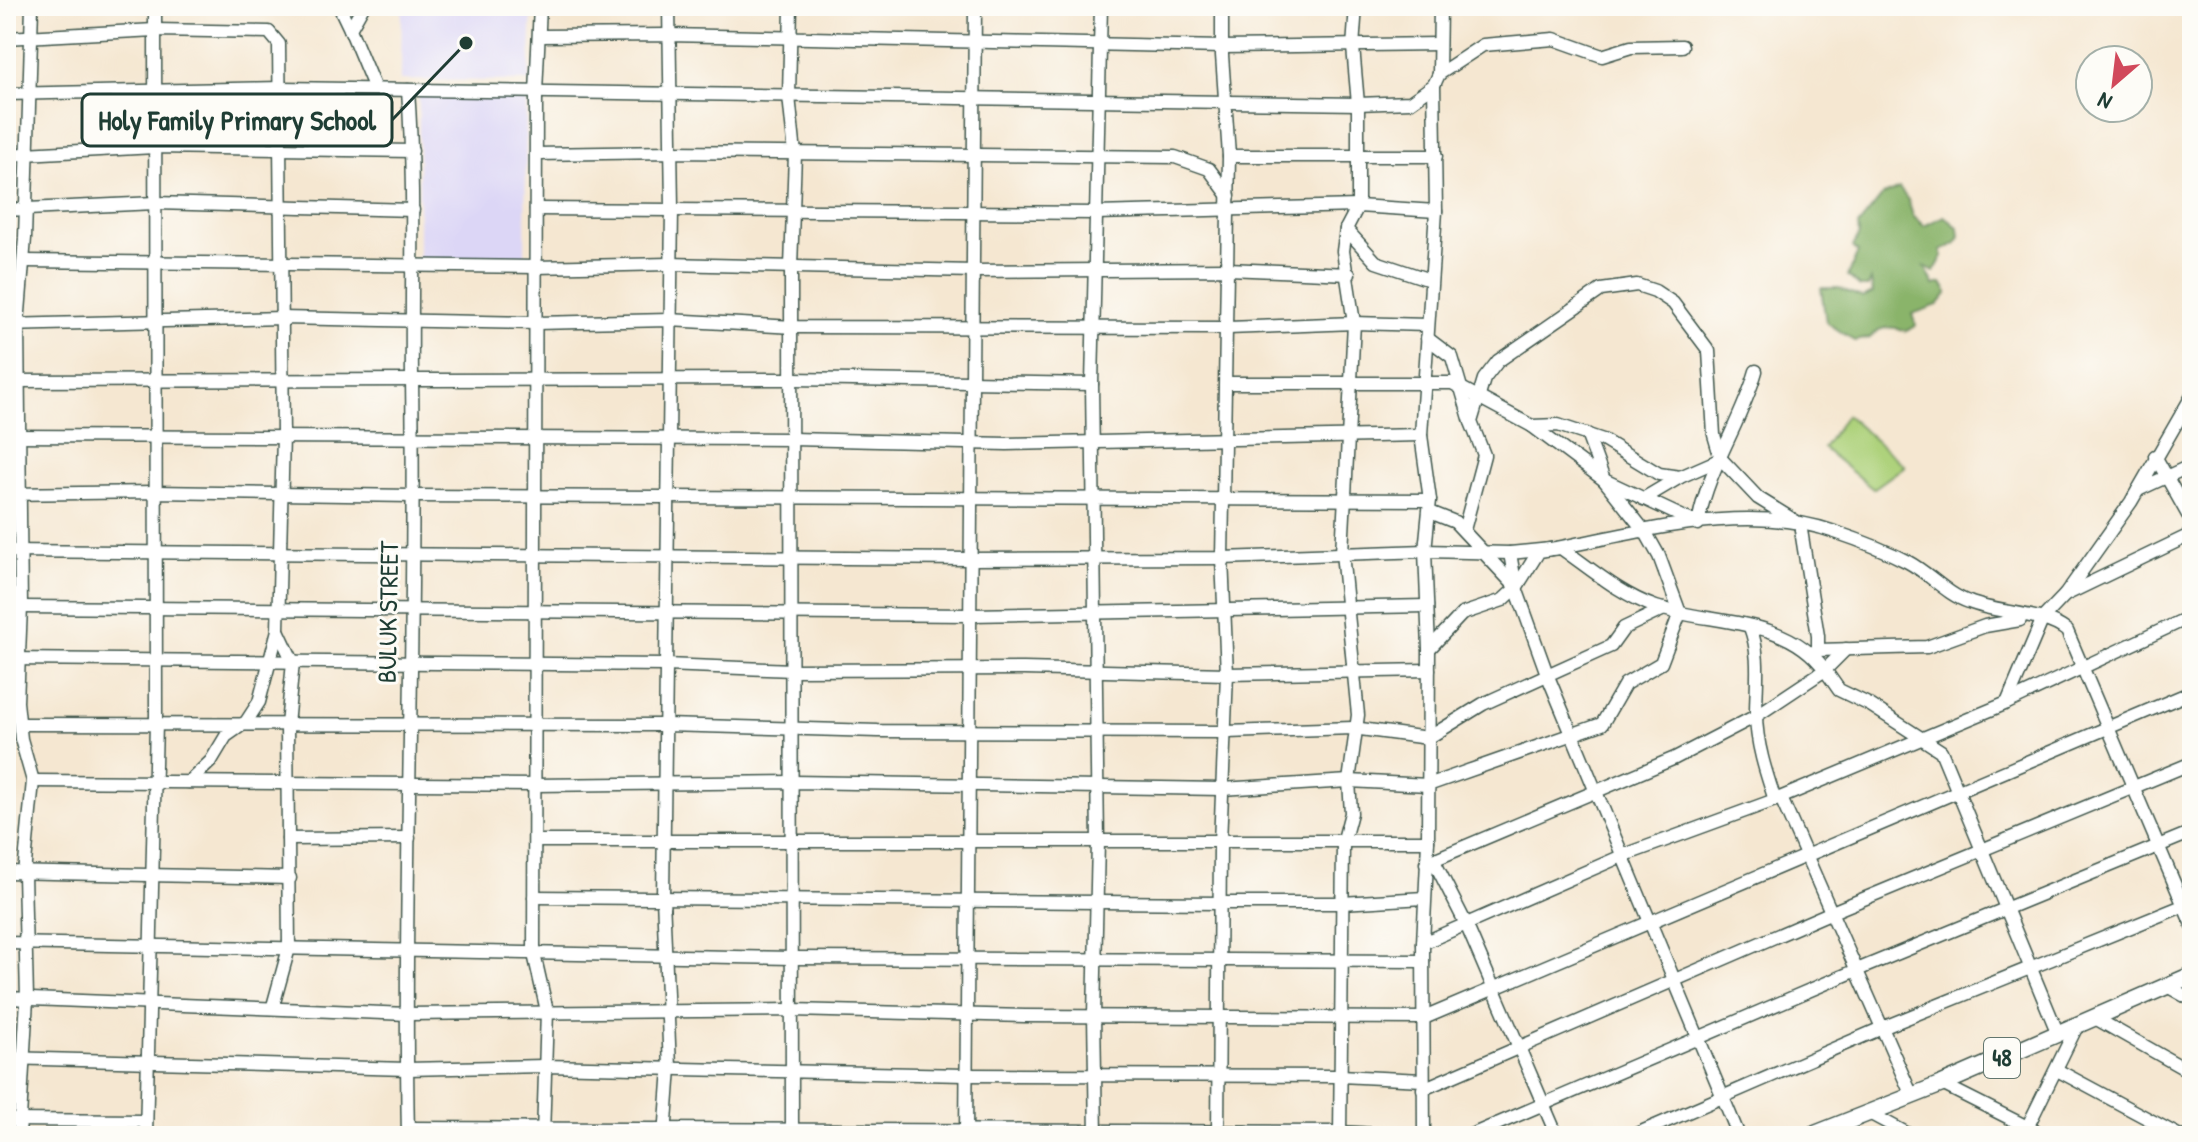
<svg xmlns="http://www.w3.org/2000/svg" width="2198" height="1142" font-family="'Patrick Hand',sans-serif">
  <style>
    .built { fill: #dcd6f6 }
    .green { fill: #aed27b; stroke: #668858; stroke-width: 2 }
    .forest { fill: #8ab46b; stroke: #547850; stroke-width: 2 }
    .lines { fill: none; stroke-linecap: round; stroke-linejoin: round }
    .minor-casing { stroke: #3f564c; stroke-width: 15 }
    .major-casing { stroke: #3f564c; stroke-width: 19 }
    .minor { stroke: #fff; stroke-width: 12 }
    .major { stroke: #fff; stroke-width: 16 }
    .labels { text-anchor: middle; stroke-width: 6; stroke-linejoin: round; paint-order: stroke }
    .shield { fill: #fdfcf7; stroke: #62766e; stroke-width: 2 }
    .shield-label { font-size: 24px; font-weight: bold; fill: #1f3d34 }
    .street-label { font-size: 26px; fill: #1f3d34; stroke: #fdfcf7 }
    .leader { fill: none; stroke: #1f3d34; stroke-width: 3 }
    .callout-dot { fill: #1f3d34; stroke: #fdfcf7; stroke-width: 3 }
    .callout { fill: #fdfcf7; stroke: #1f3d34; stroke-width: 3 }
    .callout-label { font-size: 28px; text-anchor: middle; font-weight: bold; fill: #1f3d34 }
  </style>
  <rect width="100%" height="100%" fill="#fdfcf7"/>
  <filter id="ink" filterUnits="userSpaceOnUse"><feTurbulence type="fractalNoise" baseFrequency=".0125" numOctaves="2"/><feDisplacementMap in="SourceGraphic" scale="16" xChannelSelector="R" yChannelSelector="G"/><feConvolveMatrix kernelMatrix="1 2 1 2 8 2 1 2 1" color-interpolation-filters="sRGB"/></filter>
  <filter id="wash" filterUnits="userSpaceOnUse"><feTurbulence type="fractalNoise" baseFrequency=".006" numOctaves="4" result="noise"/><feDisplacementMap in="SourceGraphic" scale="32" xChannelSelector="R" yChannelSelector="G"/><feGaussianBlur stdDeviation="1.8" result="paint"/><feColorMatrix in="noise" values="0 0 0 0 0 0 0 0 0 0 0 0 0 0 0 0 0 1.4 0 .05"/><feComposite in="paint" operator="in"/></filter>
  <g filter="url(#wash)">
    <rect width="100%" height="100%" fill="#f5e7d1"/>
    <!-- built -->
    <g class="built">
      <polygon points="402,6 532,6 529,81 401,80"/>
      <polygon points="419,94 526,96 525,261 419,260"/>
    </g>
    <!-- green -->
    <polygon class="green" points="1846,415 1905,466 1873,489 1823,448"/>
    <!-- forest -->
    <path class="forest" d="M1899 188 1908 200 1913 216 1924 226 1944 216 1959 228 1960 237 1955 244 1941 251 1943 256 1934 272 1925 267 1934 285 1942 283 1948 293 1938 305 1912 314 1916 326 1907 331C1894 326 1879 325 1870 338L1855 341 1826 322 1821 288H1839L1863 298 1873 293 1871 280 1868 287H1860L1848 276 1858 252 1853 247 1859 235 1858 226 1883 195Z"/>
  </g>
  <g filter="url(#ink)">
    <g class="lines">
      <defs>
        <g id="minor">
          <polyline points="339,6 350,29"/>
          <polyline points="363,6 350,29 375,89"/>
          <polyline points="540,6 536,93 534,954 547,1011 543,1136"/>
          <polyline points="791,6 789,96 795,154 791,267 792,1136"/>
          <polyline points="540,36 669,35 1222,47 1438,44"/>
          <polyline points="6,38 155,30 269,32 279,44 283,436 278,630 293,662 287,725 289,948 273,1006"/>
          <polyline points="1439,74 1483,45 1554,39 1602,56 1631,47 1682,46"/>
          <path d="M408 90C415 187 411 283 412 380 416 632 403 884 408 1136"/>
          <polyline points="6,94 281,88 1358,104 1410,102 1434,85"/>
          <polyline points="536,154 671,152 1175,157 1209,169 1229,196"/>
          <polyline points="6,155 155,147 412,151"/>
          <polyline points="1229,156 1436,156"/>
          <polyline points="536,209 1096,213 1358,206 1436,211"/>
          <polyline points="6,210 155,203 413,210"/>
          <polyline points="1346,229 1376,262 1430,280"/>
          <polyline points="24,261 536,267 669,264 974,271 1228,269 1349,274"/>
          <polyline points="6,325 281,318 536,323 669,320 794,327 1228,328 1354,323 1427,325"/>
          <polyline points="1427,338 1452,357 1471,422"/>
          <polyline points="6,381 794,379 1092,384"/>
          <polyline points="1227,383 1452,383 1532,426 1558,425 1603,440 1659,474 1680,477 1721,459 1758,498 1800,524 1818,636 1818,650 1813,652"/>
          <path d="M1532 426 1604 480 1698 524C1707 469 1741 424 1756 371"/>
          <polyline points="6,436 792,439 1007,444 1421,435"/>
          <polyline points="2155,456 2192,522"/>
          <polyline points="2138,490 2192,465"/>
          <polyline points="6,494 156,492 412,496 1430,500"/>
          <polyline points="1643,499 1680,477"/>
          <polyline points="1430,512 1455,522 1514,585"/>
          <polyline points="1464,530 1484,455 1471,422 1484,379 1498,361 1601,290 1637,285 1655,291 1673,303 1709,351 1714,435 1721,459"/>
          <path d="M6 551 971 559 1222 558 1425 551 1510 553 1561 548C1591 569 1621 595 1656 607 1712 625 1787 616 1825 670L1756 716 1675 758 1426 863"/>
          <polyline points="1510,553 1516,588 1547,674 1739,1136"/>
          <polyline points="2065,595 2192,534"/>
          <polyline points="21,607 971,615 1427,606"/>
          <path d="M1750 627C1761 656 1756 683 1756 714 1756 743 1766 773 1775 800"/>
          <path d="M1429 649 1462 614 1503 600 1516 588 1539 551C1632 535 1742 500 1835 532 1859 540 1885 550 1908 562 1929 573 1946 594 1969 602 1998 614 2044 612 2067 631L2192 925"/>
          <polyline points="1846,649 1825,670 1839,690 1870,705 1941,751 2058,1034"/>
          <polyline points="1818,650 1927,647 1985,626 2020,620"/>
          <polyline points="6,659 665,665 793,670 1024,669 1227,674 1429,670"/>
          <polyline points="2007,703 2043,618 2065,595 2131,502 2192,396"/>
          <polyline points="21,724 665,725 878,731 1226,732 1353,728 1428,738 1483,704 1611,646 1624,628 1664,609"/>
          <polyline points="33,781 535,785 793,782 1222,789 1349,781 1428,785 1602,724 1625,684 1661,663 1680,613 1659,556 1646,533 1604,480 1587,434"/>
          <polyline points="189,782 211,761 226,736 246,722 259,702 278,630"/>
          <polyline points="1781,798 1912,1096"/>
          <polyline points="288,839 409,838"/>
          <polyline points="535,841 1428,841"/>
          <polyline points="1434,861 1466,924 1557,1136"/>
          <polyline points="6,872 290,878"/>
          <polyline points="534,897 1219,903 1342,903 1424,898"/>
          <polyline points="6,943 792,958 1423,961"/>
          <polyline points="1423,943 1622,856 1775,800 2007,703 2192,616"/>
          <polyline points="2167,986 2192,1000"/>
          <polyline points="6,998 408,1014 792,1010 1025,1016 1424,1018 2192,692"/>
          <polyline points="2095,1018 2192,1073"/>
          <polyline points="6,1058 407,1069 544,1066 965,1075 1340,1076 1423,1080"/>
          <polyline points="2057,1070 2180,1136"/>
          <polyline points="1942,1084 2045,1136"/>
          <polyline points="1423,1089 1832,912 2192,763"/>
          <polyline points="1869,1113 1912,1136"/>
          <polyline points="6,1120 146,1121"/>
          <polyline points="408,1128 1340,1132 1410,1136"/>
          <polyline points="19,1136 27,999 24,874 33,781 21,739 17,702 21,607 18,325 25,238 32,6"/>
          <polyline points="146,1136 156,723 155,6"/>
          <polyline points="665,1136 670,1068 663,897 672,209 669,6"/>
          <polyline points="966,1136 975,6"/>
          <polyline points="1096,1136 1094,1015 1098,842 1092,384 1101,6"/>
          <polyline points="1218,1136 1220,843 1227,674 1222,558 1229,156 1222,55 1222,6"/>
          <polyline points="1340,1136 1343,843 1351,813 1349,781 1358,715 1342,553 1354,323 1343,251 1346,229 1358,206 1358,104 1353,47 1356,6"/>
          <polyline points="1424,1136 1423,943 1428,841 1429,649 1425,551 1430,500 1421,435 1436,211 1434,85 1439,74 1440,6"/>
          <polyline points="1469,1136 1857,970 2192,832"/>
          <polyline points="1632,1136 1882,1028 2190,903"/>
          <polyline points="2023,1136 2077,1026"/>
        </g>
        <polyline id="major" points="1810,1136 1942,1084 2192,975"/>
      </defs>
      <!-- minor casing -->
      <use href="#minor" class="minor-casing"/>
      <!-- major casing -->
      <use href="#major" class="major-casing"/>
      <!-- minor -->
      <use href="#minor" class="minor"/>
      <!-- major -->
      <use href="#major" class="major"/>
    </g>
  </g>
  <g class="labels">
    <!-- shield labels -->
    <rect class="shield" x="1984" y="1038" width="36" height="40" rx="6"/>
    <g class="shield-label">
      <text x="2002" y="1066">48</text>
    </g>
    <!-- street labels -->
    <g class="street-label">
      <text transform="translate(388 612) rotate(-89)" y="9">BULUK STREET</text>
    </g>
  </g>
  <!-- callouts -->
  <path class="leader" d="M466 43L392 120"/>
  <circle class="callout-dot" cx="466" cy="43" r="8"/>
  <rect class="callout" x="82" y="94" width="310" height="52" rx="8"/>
  <g class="callout-label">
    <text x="237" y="130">Holy Family Primary School</text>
  </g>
  <!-- margin -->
  <rect width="2198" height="1142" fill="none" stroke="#fdfcf7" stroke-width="32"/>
  <!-- north arrow -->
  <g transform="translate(2114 84) rotate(208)"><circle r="38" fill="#fdfcf7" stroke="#a4b0a9" stroke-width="2"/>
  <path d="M0-6L14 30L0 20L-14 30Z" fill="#d1495b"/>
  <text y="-12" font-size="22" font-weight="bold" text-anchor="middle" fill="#1f3d34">N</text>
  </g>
</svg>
